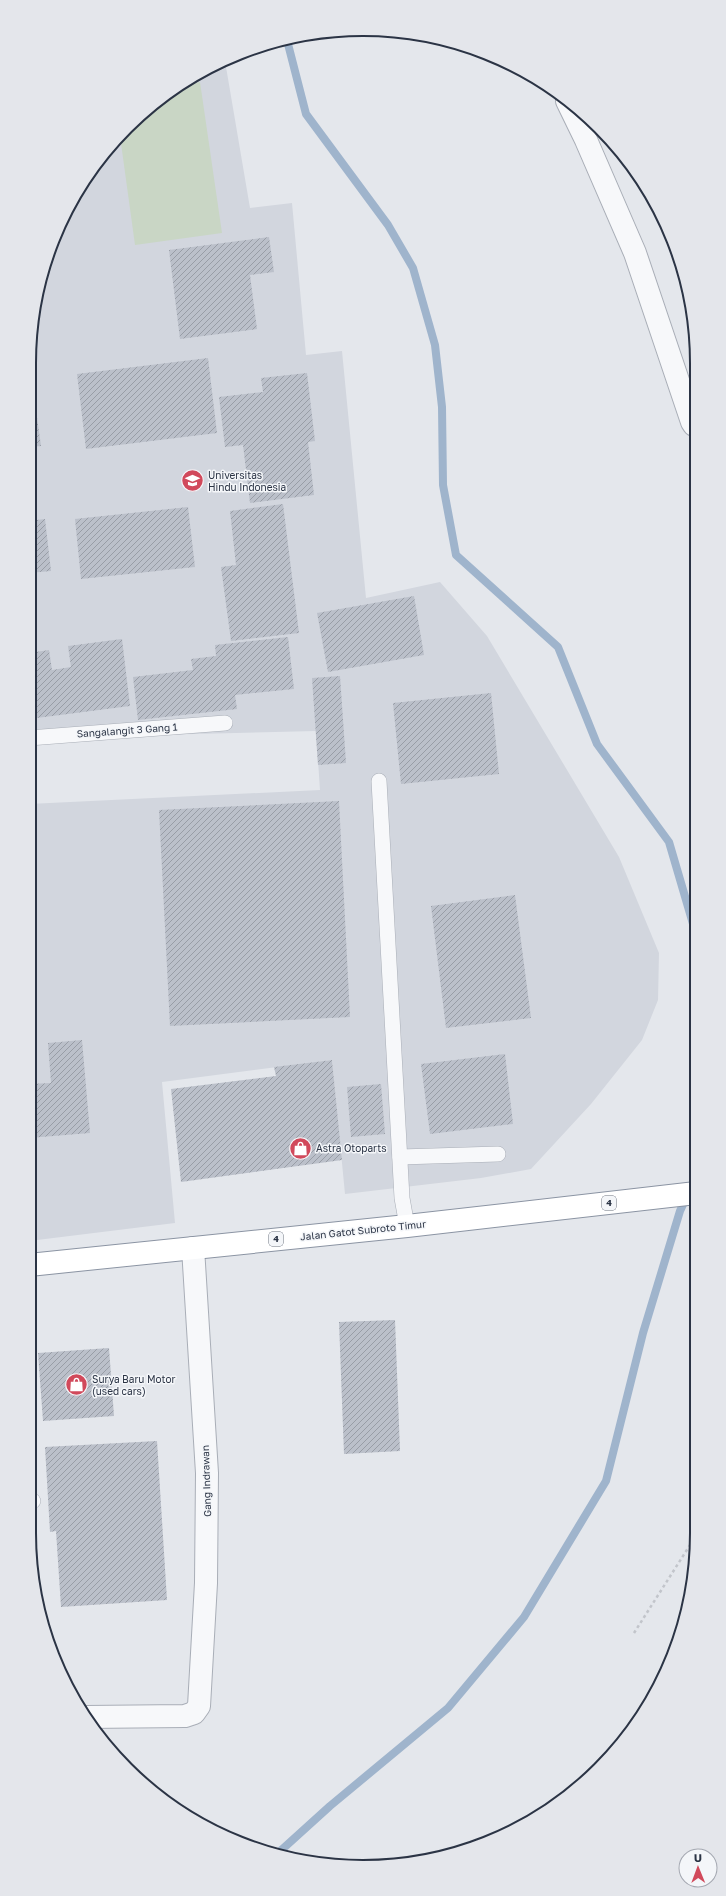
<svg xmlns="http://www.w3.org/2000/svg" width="726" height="1896" font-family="'Golos Text',sans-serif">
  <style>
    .built { fill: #d2d6de }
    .green { fill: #c9d6c5 }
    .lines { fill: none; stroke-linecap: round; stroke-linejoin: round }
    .stream { stroke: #9fb4cc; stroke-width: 8 }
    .building { fill: url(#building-hatch) }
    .service-casing { stroke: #a9aeb7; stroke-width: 16 }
    .minor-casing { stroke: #a9aeb7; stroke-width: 24 }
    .trunk-casing { stroke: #8b94a3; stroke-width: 24 }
    .path { stroke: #c2c5cb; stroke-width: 2.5; stroke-dasharray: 3 3; stroke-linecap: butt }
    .service { stroke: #f7f8fa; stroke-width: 15 }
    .minor { stroke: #f7f8fa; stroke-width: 22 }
    .trunk { stroke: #fff; stroke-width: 22 }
    .labels { text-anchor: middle; stroke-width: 3; stroke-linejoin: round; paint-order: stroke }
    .shield { fill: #f4f6f9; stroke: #676e7b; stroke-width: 1 }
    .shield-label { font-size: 9px; font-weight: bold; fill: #2b3445 }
    .poi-label { font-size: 10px; fill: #2b3445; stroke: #f4f6f9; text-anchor: start }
    .street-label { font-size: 10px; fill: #2b3445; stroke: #f4f6f9 }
    .rim { fill: none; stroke: #2b3445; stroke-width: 2 }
  </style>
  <defs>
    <pattern id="building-hatch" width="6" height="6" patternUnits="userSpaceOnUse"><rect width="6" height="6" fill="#bbc0ca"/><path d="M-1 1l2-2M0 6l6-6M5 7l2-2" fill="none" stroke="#989da6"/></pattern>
  </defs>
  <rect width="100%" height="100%" fill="#e4e7ec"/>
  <!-- built -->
  <polygon class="built" points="225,61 250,208 292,203 306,355 342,351 366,598 440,582 487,636 619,857 659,953 658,1000 642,1040 591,1104 531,1169 481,1178 345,1194 332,1060 162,1082 175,1223 29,1241 29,804 320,790 316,731 29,738 29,363 40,276 64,215 98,159 143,112 196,74"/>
  <!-- green -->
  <polygon class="green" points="200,82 222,233 135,245 120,136 143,112 180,85"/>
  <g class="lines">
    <!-- stream -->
    <g class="stream">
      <polyline points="285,40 288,44 306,114 388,225 413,268 435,345 442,407 443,485 456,555 558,647 597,744 669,842 696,934"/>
      <polyline points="277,1854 330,1806 448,1708 524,1617 606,1481 643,1333 680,1211 696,1176"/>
    </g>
  </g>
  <!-- building -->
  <g class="building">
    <polygon points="269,237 274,272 250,275 257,329 180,339 169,250"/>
    <polygon points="208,358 217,433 86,449 77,374"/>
    <polygon points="29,360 41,446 29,447"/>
    <polygon points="307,373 315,441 308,442 314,495 250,503 243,445 225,447 219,397 263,392 261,378"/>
    <polygon points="283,504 299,633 231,641 221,567 236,565 230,511"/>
    <polygon points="188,507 195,567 81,579 75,519"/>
    <polygon points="45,519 51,571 29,573 29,521"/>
    <polygon points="414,596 424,655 328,672 317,613"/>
    <polygon points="288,637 294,689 235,695 237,709 138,720 133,677 193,670 191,659 216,656 215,645"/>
    <polygon points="122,639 130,706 29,719 29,653 49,650 52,670 71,667 68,646"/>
    <polygon points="340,676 346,763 318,765 312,678"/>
    <polygon points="491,693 499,774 401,784 393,703"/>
    <polygon points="339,801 350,1017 170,1026 159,810"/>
    <polygon points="515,895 531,1018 446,1028 431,906"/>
    <polygon points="82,1040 90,1133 29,1138 29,1084 51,1083 48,1043"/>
    <polygon points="505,1054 513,1124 430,1134 421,1064"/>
    <polygon points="332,1060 342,1160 181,1182 171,1089 276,1076 274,1067"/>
    <polygon points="381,1084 385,1134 351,1137 347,1087"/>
    <polygon points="395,1320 400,1451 344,1454 339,1322"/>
    <polygon points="109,1348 114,1416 43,1421 38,1353"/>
    <polygon points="157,1441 167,1600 61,1607 56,1531 50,1532 45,1447"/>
  </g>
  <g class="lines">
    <defs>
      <g id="service">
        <polyline points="29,738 225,723"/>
        <polyline points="379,781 402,1198 407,1226"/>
        <polyline points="400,1157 498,1154"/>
        <polyline points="29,1502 33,1501"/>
      </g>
      <g id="minor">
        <polyline points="567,101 586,140 635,253 692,422 694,425"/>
        <polyline points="86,1717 185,1716 194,1713 199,1706 206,1583 207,1473 193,1248"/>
      </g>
      <polyline id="trunk" points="29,1265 407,1226 696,1193"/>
    </defs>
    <!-- service casing -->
    <use href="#service" class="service-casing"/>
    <!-- minor casing -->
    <use href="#minor" class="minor-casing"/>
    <!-- trunk casing -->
    <use href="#trunk" class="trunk-casing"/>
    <!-- path -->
    <polyline class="path" points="634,1633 697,1534"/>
    <!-- service -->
    <use href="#service" class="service"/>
    <!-- minor -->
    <use href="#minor" class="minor"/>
    <!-- trunk -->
    <use href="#trunk" class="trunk"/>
  </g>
  <!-- icons -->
  <defs>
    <symbol id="university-disc" viewBox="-11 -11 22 22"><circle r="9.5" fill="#d1495b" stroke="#f4f6f9"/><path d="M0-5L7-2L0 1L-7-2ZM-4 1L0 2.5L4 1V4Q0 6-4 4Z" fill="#fff"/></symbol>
    <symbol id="shop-disc" viewBox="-11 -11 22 22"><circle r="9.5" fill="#d1495b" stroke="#f4f6f9"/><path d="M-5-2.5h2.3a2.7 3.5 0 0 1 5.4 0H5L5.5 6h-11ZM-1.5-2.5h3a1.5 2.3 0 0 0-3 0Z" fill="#fff"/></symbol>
  </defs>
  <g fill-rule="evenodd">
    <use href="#university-disc" x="180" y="468" width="25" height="25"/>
    <use href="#shop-disc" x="288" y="1136" width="25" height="25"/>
    <use href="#shop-disc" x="64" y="1372" width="25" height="25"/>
  </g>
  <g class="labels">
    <!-- shield labels -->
    <g class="shield">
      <rect x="602" y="1196" width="14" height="14" rx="3"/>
      <rect x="269" y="1232" width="14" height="14" rx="3"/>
    </g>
    <g class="shield-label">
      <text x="609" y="1206">4</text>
      <text x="276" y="1242">4</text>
    </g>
    <!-- poi labels -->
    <g class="poi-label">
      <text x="208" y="479">Universitas<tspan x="208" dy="12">Hindu Indonesia</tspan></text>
      <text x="316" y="1152">Astra Otoparts</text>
      <text x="92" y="1383">Surya Baru Motor<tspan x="92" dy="12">(used cars)</tspan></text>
    </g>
    <!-- street labels -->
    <g class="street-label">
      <text transform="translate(127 730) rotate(-4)" y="4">Sangalangit 3 Gang 1</text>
      <text transform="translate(363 1230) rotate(-6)" y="4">Jalan Gatot Subroto Timur</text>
      <text transform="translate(206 1481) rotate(-92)" y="4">Gang Indrawan</text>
    </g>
  </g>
  <!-- crop -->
  <path d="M0 0H726V1896H0ZM363 36H363A327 327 0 0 1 690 363V1533A327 327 0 0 1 363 1860H363A327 327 0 0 1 36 1533V363A327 327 0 0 1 363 36Z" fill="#e4e6eb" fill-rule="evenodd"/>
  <path class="rim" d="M363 36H363A327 327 0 0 1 690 363V1533A327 327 0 0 1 363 1860H363A327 327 0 0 1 36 1533V363A327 327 0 0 1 363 36Z"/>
  <!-- north arrow -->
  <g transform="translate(698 1868) rotate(359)"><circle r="19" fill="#f4f6f9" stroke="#a4a8b1"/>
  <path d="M0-3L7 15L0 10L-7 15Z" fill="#d1495b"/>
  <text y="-6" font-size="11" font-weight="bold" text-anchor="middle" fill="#2b3445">U</text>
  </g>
</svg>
